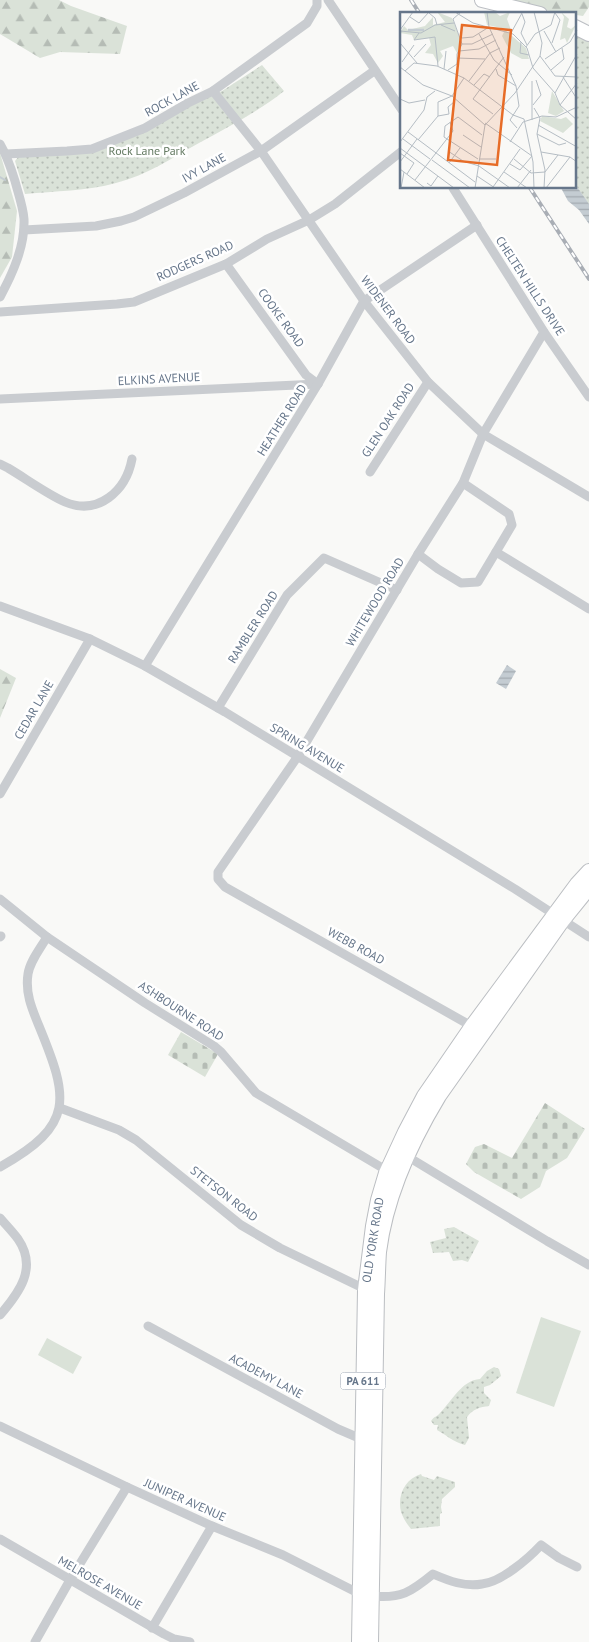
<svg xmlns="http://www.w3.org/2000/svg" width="589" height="1642" font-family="'PT Sans',sans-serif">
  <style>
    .grass { fill: #dae2d8 }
    .forest { fill: url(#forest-firs) }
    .cemetery { fill: url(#cemetery-stones) }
    .park { fill: url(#park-dots) }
    .water { fill: url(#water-rules) }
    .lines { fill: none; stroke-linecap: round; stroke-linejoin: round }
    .stream { stroke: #c4ccd2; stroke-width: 2 }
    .primary-casing { stroke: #bcbfc4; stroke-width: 16 }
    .trunk-casing { stroke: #bbbec2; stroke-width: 16 }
    .minor { stroke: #c9ccd0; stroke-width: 9 }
    .primary { stroke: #fff; stroke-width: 14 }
    .trunk { stroke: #fff; stroke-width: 14 }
    .rail-casing { stroke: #a9aeb5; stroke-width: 4 }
    .rail { stroke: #fff; stroke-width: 2; stroke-dasharray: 5.5; stroke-linecap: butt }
    .labels { text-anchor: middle; stroke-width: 5; stroke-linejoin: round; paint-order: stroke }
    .shield { fill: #fff; stroke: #949fad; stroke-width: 1 }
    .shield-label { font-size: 11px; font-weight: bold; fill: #66768a }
    .street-label { font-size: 12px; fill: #66768a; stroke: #fff }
    .park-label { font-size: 12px; fill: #647a62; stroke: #fff }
    .inset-river { fill: none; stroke: #c4ccd2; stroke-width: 2.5 }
    .inset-road { fill: none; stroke: #b5bdc4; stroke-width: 1 }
    .view { fill: #e76c27; fill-opacity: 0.15; stroke: #e76c27; stroke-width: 2.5 }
    .inset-edge { fill: none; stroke: #66768a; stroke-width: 2.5 }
  </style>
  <defs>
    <pattern id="forest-firs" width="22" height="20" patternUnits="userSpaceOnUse" patternTransform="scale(1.25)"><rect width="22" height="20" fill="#dae2d8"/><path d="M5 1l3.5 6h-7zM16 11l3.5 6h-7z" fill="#b5bcb5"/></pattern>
    <pattern id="cemetery-stones" width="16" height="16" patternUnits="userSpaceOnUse" patternTransform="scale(1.25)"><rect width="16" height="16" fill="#dae2d8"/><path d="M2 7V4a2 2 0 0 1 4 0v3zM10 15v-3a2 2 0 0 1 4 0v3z" fill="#b5bcb5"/></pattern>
    <pattern id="park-dots" width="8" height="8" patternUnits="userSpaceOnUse" patternTransform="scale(1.25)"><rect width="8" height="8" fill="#dae2d8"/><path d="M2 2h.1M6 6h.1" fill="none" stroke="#b5bcb5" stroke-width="1.8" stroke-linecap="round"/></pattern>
    <pattern id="water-rules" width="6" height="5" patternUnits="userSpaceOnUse" patternTransform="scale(1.25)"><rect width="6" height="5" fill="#c4ccd2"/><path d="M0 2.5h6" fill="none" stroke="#a3aab0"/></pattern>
  </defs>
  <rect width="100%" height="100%" fill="#f9f9f7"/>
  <!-- grass -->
  <g class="grass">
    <polygon points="541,1317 581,1331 554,1407 516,1393"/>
    <polygon points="47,1338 82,1357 73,1374 38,1355"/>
  </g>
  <!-- forest -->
  <g class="forest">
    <polygon points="0,0 59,0 71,6 127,26 120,54 60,52 40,58 0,34"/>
    <polygon points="479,0 589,0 589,7 583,16"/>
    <polygon points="0,153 17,211 12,257 0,278"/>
    <polygon points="0,669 16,678 0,718"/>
  </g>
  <!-- cemetery -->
  <g class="cemetery">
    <polygon points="181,1032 218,1054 205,1077 168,1055"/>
    <polygon points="545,1103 585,1129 567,1158 546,1171 540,1187 521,1199 474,1172 466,1164 475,1147 484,1144 512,1158"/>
  </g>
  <!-- park -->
  <g class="park">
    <polygon points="575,32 589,38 589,204 575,188"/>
    <path d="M262 65 284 91C258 112 228 127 199 143 171 158 148 175 116 183 87 191 55 191 25 194L15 161 18 157 88 152 222 91Z"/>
    <polygon points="454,1227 479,1241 468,1262 462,1260 453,1261 449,1252 433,1253 430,1242 446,1238 444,1229"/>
    <path d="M494 1367 499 1369 501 1376 490 1385 484 1387V1393L491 1400 489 1406C480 1407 473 1409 467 1417L469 1438 465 1445C451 1441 448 1436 437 1430L438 1425H434L431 1421C434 1416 437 1417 440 1413 451 1402 462 1380 480 1379L487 1371Z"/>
    <path d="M421 1474 422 1476 434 1480 437 1476 455 1482V1487L442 1499 441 1507 442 1513 440 1514V1526L411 1529C407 1524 403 1518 401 1512 397 1495 405 1479 421 1474Z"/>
  </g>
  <!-- water -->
  <g class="water">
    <polygon points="575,184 589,204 589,224 579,210 568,201 561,188 575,188"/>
    <polygon points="507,665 516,671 506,689 496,683"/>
  </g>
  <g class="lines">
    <!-- stream -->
    <polyline class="stream" points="0,177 5,180"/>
    <defs>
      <g id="primary">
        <polyline points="482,0 540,14"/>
        <polyline points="575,27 589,34"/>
      </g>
      <g id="trunk">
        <polyline points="359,1642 365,1290 373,1226 378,1200 386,1173 405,1132 424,1096 472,1026 577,884 589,871"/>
        <path d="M371 1642 377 1294C378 1280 378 1266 379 1252 386 1196 410 1144 439 1096L563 920 589 888"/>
      </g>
    </defs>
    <!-- primary casing -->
    <use href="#primary" class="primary-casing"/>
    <!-- trunk casing -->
    <use href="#trunk" class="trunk-casing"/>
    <!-- minor -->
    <g class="minor">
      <polyline points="328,0 402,110"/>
      <polyline points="213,91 261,151 364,301 428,382 483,434 589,497"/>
      <path d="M0 144C7 156 11 168 15 181 18 193 23 206 24 219 25 246 13 273 0 297"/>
      <polyline points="6,154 67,151 92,149 145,128 188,103 213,91 307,23 317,6 317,0"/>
      <polyline points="453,188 544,332 589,397"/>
      <polyline points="24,230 96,226 121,221 134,217 184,193 261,151 374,71"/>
      <polyline points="226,264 306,375 318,384"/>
      <polyline points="0,312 117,304 134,302 226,264 267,239 309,220 335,204 402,151"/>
      <polyline points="0,399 318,384"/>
      <path d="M0 464 8 468C25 478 47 494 65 502 98 516 126 491 132 459"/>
      <polyline points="370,472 428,382"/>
      <polyline points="496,552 589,609"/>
      <polyline points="418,554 438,569 461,583 478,582 512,525 509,514 463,483"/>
      <polyline points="0,606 90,639 145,666 225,712 515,889 589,937"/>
      <polyline points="145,666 318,384 364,301 477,225"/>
      <polyline points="218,708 287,595 324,558 397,590"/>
      <polyline points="0,794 90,639"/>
      <polyline points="0,899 47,937 145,1003 214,1046 221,1052 256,1093 391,1173"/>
      <polyline points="0,937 1,936"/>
      <polyline points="475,1028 225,887 218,879 218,872 298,756 418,554 463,483 483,434 544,332"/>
      <polyline points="60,1108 119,1130 136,1140 241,1225 280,1248 369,1291"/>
      <polyline points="405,1155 547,1241 589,1265"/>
      <path d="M0 1167C75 1125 69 1099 39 1026 32 1009 25 993 28 974 30 961 40 949 47 937"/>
      <path d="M0 1218C6 1225 12 1231 18 1239 38 1268 19 1293 0 1315"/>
      <polyline points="148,1326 338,1429 366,1441"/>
      <polyline points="0,1426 127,1487 212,1526 283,1555 360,1594"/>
      <polyline points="0,1539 164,1634 174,1639 190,1642"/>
      <path d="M372 1596C401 1599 411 1592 433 1574 449 1581 465 1587 482 1584 501 1582 528 1559 541 1545L559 1558 577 1567"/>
      <polyline points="152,1628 212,1526"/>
      <polyline points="35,1642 70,1580 127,1487"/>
    </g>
    <!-- primary -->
    <use href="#primary" class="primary"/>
    <!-- trunk -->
    <use href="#trunk" class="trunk"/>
    <defs>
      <g id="rail">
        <polyline points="411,0 420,14"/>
        <polyline points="530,188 589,279"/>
      </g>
    </defs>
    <!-- rail casing -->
    <use href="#rail" class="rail-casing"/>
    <!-- rail -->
    <use href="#rail" class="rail"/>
  </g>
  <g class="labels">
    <!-- shield labels -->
    <rect class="shield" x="340.5" y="1372.5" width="45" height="17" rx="4"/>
    <g class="shield-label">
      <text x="363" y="1385">PA 611</text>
    </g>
    <!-- street labels -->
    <g class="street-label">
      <text transform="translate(172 99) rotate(-29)" y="4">ROCK LANE</text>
      <text transform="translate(204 168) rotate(-29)" y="4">IVY LANE</text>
      <text transform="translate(195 261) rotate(-24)" y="4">RODGERS ROAD</text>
      <text transform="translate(530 286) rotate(57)" y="4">CHELTEN HILLS DRIVE</text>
      <text transform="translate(388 310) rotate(53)" y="4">WIDENER ROAD</text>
      <text transform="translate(281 318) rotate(54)" y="4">COOKE ROAD</text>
      <text transform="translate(159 379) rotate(-3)" y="4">ELKINS AVENUE</text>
      <text transform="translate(282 420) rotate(-58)" y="4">HEATHER ROAD</text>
      <text transform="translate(388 420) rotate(-57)" y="4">GLEN OAK ROAD</text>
      <text transform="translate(375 602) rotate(-59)" y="4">WHITEWOOD ROAD</text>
      <text transform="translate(253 627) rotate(-58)" y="4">RAMBLER ROAD</text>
      <text transform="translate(34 710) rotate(-60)" y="4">CEDAR LANE</text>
      <text transform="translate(307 748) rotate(31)" y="4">SPRING AVENUE</text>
      <text transform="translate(356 946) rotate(29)" y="4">WEBB ROAD</text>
      <text transform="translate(181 1011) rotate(33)" y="4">ASHBOURNE ROAD</text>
      <text transform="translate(224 1194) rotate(38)" y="4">STETSON ROAD</text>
      <text transform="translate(373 1240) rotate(-81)" y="4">OLD YORK ROAD</text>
      <text transform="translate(266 1376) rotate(28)" y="4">ACADEMY LANE</text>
      <text transform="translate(185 1500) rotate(24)" y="4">JUNIPER AVENUE</text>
      <text transform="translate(100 1583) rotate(30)" y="4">MELROSE AVENUE</text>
    </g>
    <!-- park labels -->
    <g class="park-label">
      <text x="147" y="155">Rock Lane Park</text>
    </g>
  </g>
  <!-- overview -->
  <g transform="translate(400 12)">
    <rect width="176" height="176" fill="#f9f9f7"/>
    <path d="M37 0 52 6 62 31 57 41 53 34 40 39 43 44 38 51 33 42 25 41 31 33 29 26 14 28 12 23 0 21 4 14 8 18 25 14 33 5V13L45 10ZM84 0H95L100 4 110 0 107 7 111 18 87 13ZM161 0 169 7 167 15 171 17 176 13 167 31 165 26 160 28 164 5Z" fill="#dae2d8"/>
    <path d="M105 18 126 36 129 47H122L111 41 102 24ZM152 79 164 99 156 104 148 101ZM142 104 161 107 166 105 173 112 163 121 140 109Z" fill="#dae2d8"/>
    <path class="inset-river" d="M8 18H24"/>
    <path class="inset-road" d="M55 0 73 11 113 22 127 36 133 56M87 0 89 15 116 74M29 1 35 6 37 13M122 2 125 10 121 21 127 33M10 5 19 11 29 0M41 13 55 19M0 18 13 0M0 19 21 21 35 13 54 11M144 19 156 40M19 21 14 28 35 25 38 54M111 21 122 1M79 22 94 48 112 63M62 26 73 25 89 15M121 30 120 41 129 43M0 31 17 51M152 31 160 8 155 1M62 32H72L93 22M126 35 135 22 151 13 155 0M59 39 79 37 96 28M140 44 155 64 177 65M14 45 26 32M57 46 85 47M145 47 170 30 177 18M2 50 14 33M0 55 23 73 52 84 85 113M133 56 155 81 160 93 177 108M44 57 46 39M96 57 98 63 116 74 119 94 110 108 117 116M48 58 57 52V42L62 32 53 7 61 0M151 58 164 47 162 36M5 59 14 51 37 54 64 66 113 103 124 107 133 150 134 176M163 65 177 87M69 69 90 41 100 36M74 73 84 62 90 65M155 81 177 42M0 87 9 91 25 88M133 93 141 83 136 68M160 93 177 71M134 96 140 106 137 122 145 158 144 176M93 102 73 87 104 45M38 104V90L52 84 64 66M58 105 45 114 44 125 78 147M58 105 82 123M132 108V69M85 111 132 144M138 113 177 135M8 120 75 170M137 122 159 133 166 131M63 123 81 135M3 127 30 147M18 128 38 104 49 102 48 95 54 90M0 130 24 98 27 85 35 79M110 130 123 110 142 104 156 105 177 95M0 136 54 176M48 139 63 149 79 154 110 176M141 140 170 145 177 150M0 141 14 151 7 162M79 147H96M114 147 131 161 145 160M32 148 70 176M0 150 17 127M49 151 60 136M110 152 120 158 132 144M0 157 25 176M104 160 127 176M145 160 158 143M77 164 95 176M15 168 53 119 50 110M27 171 31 174 38 164M93 175 120 137M1 176 4 160M75 176 85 113 115 81 140 44 142 31 134 0M117 176 131 158M146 176 170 145"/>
    <path class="view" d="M62 13 111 18 97 153 48 148Z"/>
    <rect width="176" height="176" class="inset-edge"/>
  </g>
</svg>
